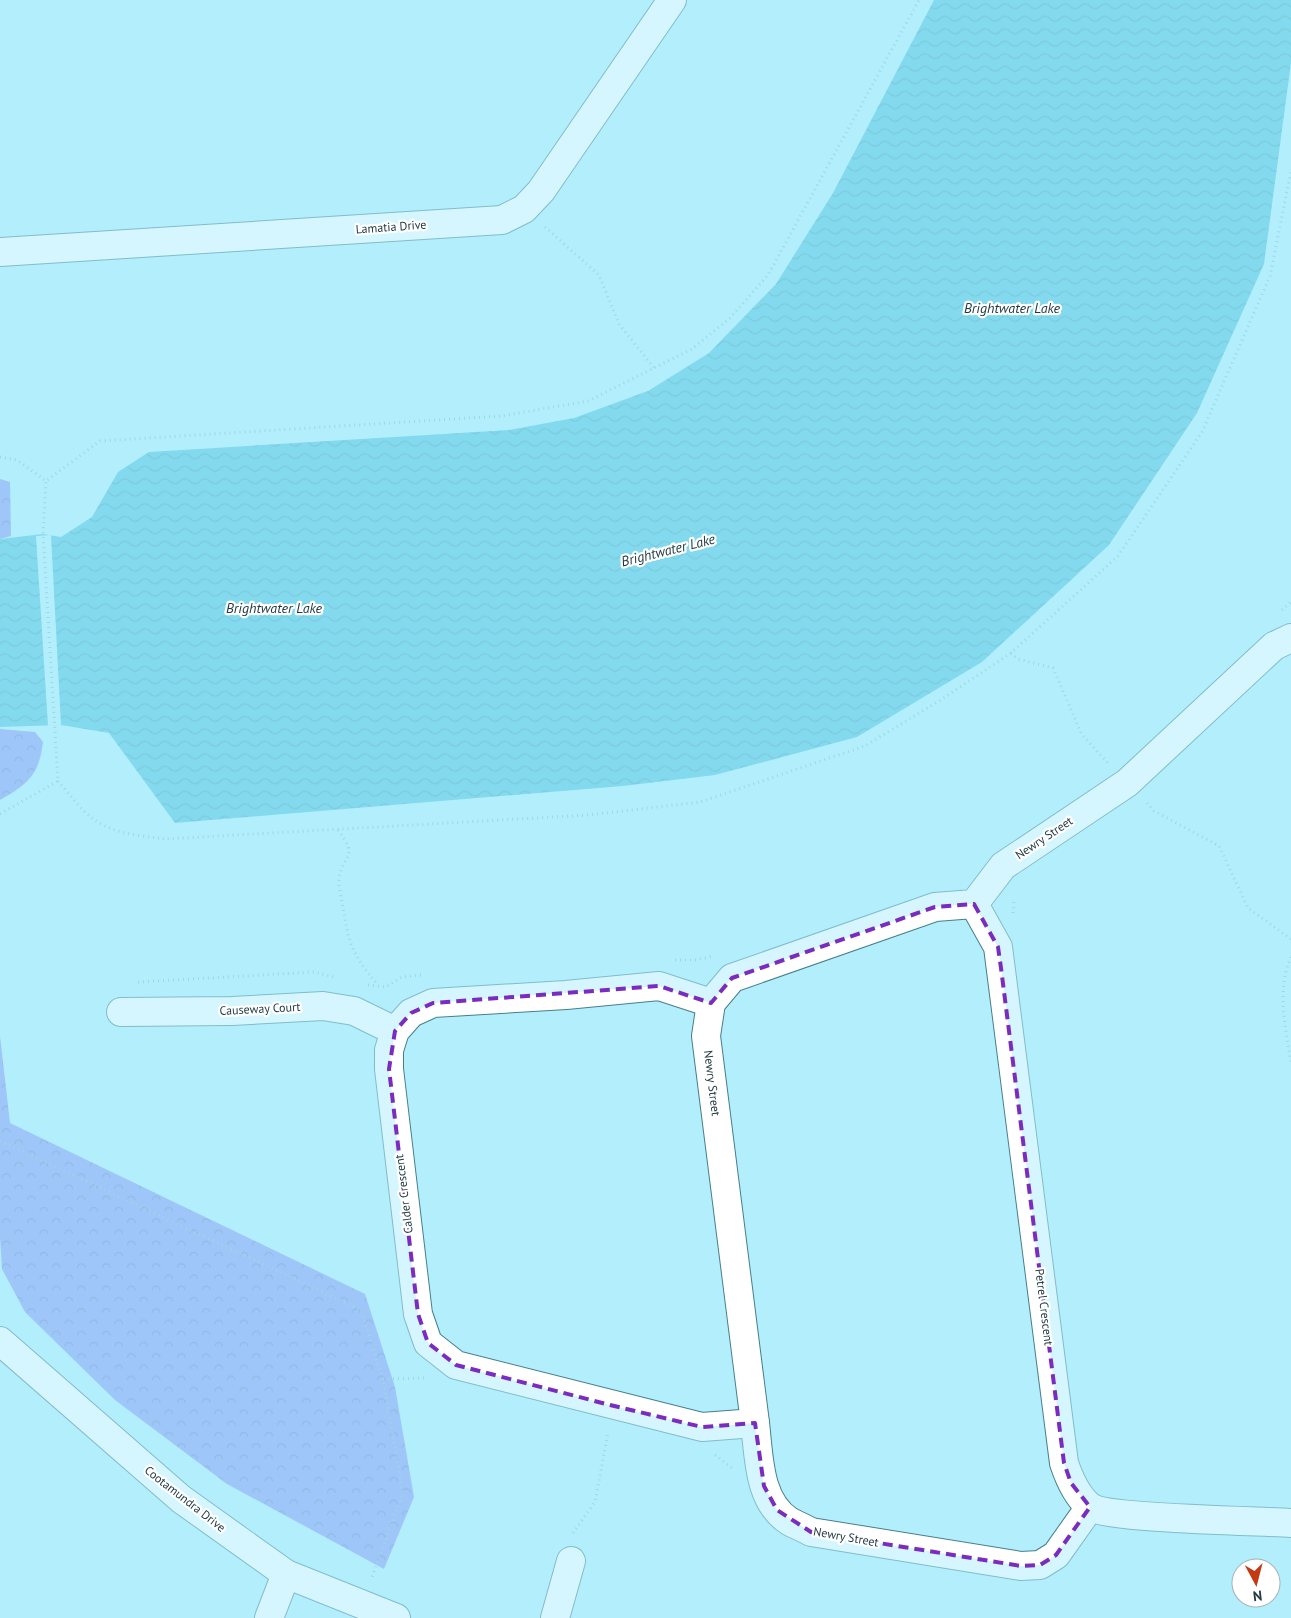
<svg xmlns="http://www.w3.org/2000/svg" width="1291" height="1618" font-family="'PT Sans',sans-serif">
  <style>
    .forest { fill: url(#forest-crowns) }
    .water { fill: url(#water-waves) }
    .pier { fill: #b3eefd }
    .lines { fill: none; stroke-linecap: round; stroke-linejoin: round }
    .minor-casing { stroke: #467f8c; stroke-width: 30 }
    .path { stroke: #88b8c5; stroke-width: 3; stroke-dasharray: 1 4; stroke-linecap: butt }
    .minor { stroke: #fff; stroke-width: 28 }
    .marked { fill: none; stroke: #7b2cbf; stroke-width: 4; stroke-dasharray: 10 6; stroke-linejoin: round }
    .labels { text-anchor: middle; stroke-width: 4.5; stroke-linejoin: round; paint-order: stroke }
    .street-label { font-size: 12px; fill: #233b41; stroke: #fff }
    .water-label { font-size: 14px; font-style: italic; fill: #1e383e; stroke: #fff }
  </style>
  <defs>
    <pattern id="forest-crowns" width="20" height="18" patternUnits="userSpaceOnUse" patternTransform="scale(1.25)"><rect width="20" height="18" fill="#8595f2"/><path d="M2 6a3 3 0 1 1 6 0M12 15a3 3 0 1 1 6 0" fill="none" stroke="#6c7bc6"/></pattern>
    <pattern id="water-waves" width="16" height="10" patternUnits="userSpaceOnUse" patternTransform="scale(1.25)"><rect width="16" height="10" fill="#4ac1db"/><path d="M0 5q4-4 8 0t8 0" fill="none" stroke="#3d9eb3"/></pattern>
  </defs>
  <rect width="100%" height="100%" fill="#b3eefd"/>
  <!-- forest -->
  <g class="forest">
    <polygon points="0,479 10,482 11,536 0,539"/>
    <path d="M0 729 35 732 43 742C39 775 28 784 0 800Z"/>
    <polygon points="0,1036 10,1123 365,1294 395,1387 414,1497 384,1569 227,1484 115,1400 25,1312 2,1269 0,1237"/>
  </g>
  <!-- water -->
  <polygon class="water" points="934,0 1291,0 1291,63 1264,264 1197,413 1109,545 982,662 857,737 715,775 623,786 175,823 109,733 61,725 0,727 0,539 43,534 61,537 92,517 118,472 149,452 509,430 574,418 648,391 709,353 776,284 833,193"/>
  <!-- pier -->
  <polygon class="pier" points="51,535 61,725 48,726 36,536"/>
  <g class="lines">
    <defs>
      <g id="minor">
        <polyline points="0,252 502,220 524,209 541,191 672,0"/>
        <path d="M974 904 998 947 1064 1463C1069 1478 1076 1495 1089 1506 1104 1519 1261 1521 1291 1523"/>
        <polyline points="711,1003 659,986 566,995 433,1003 411,1013 395,1031 389,1050 389,1069 418,1314 428,1343 456,1365 702,1427 755,1423"/>
        <polyline points="121,1012 232,1011 323,1006 354,1011 395,1031"/>
        <polyline points="0,1341 181,1499 286,1574 396,1618"/>
        <path d="M1090 1507 1056 1555 1040 1565 1021 1566 811 1532C804 1528 796 1525 789 1521 758 1501 759 1456 755 1423L706 1036 711 1003 732 978 935 907 974 904 1003 866 1127 783 1274 646 1291 638"/>
        <polyline points="269,1618 286,1574"/>
        <polyline points="555,1618 571,1561"/>
      </g>
    </defs>
    <!-- minor casing -->
    <use href="#minor" class="minor-casing"/>
    <!-- path -->
    <g class="path">
      <polyline points="545,227 599,275 619,324 654,368"/>
      <polyline points="0,457 17,460 46,481 100,441 502,416 588,401 692,349 730,318 768,275 919,0"/>
      <polyline points="1282,610 1291,602"/>
      <polyline points="1011,653 1018,659 1053,668 1082,735 1108,763"/>
      <path d="M58 781C71 796 85 816 103 825 122 835 145 836 165 839L589 815 700 802 865 746 939 701 1011 653 1118 556 1202 432 1270 276 1291 171"/>
      <polyline points="1147,803 1154,811 1219,846 1248,908 1291,939"/>
      <polyline points="0,814 58,781 43,534 46,481"/>
      <path d="M338 830C360 860 343 852 339 879 338 885 341 895 342 902 349 943 350 952 378 985"/>
      <polyline points="1013,913 1014,900"/>
      <path d="M1291 957C1276 991 1286 1029 1291 1064"/>
      <polyline points="675,960 696,960 713,956"/>
      <polyline points="138,982 314,972 335,977"/>
      <polyline points="368,985 386,987 402,977 422,975"/>
      <polyline points="0,1141 361,1310 383,1379 403,1493 372,1577"/>
      <polyline points="383,1379 424,1378"/>
      <polyline points="715,1455 732,1468"/>
      <polyline points="573,1533 595,1502 608,1432"/>
    </g>
    <!-- minor -->
    <use href="#minor" class="minor"/>
  </g>
  <!-- marked area -->
  <path d="M0 0H1291V1618H0ZM974 904 998 947 1001 968 1064 1463 1071 1483 1090 1507 1056 1555 1040 1565 1021 1566 811 1532 777 1510 764 1486 755 1423 702 1427 610 1405 456 1365 428 1343 418 1314 389 1069 395 1031 411 1013 433 1003 659 986 711 1003 732 978 935 907Z" fill="#b3eefd" fill-opacity=".55" fill-rule="evenodd"/>
  <path class="marked" d="M974 904 998 947 1001 968 1064 1463 1071 1483 1090 1507 1056 1555 1040 1565 1021 1566 811 1532 777 1510 764 1486 755 1423 702 1427 610 1405 456 1365 428 1343 418 1314 389 1069 395 1031 411 1013 433 1003 659 986 711 1003 732 978 935 907Z"/>
  <g class="labels">
    <!-- street labels -->
    <g class="street-label">
      <text transform="translate(391 227) rotate(-4)" y="4">Lamatia Drive</text>
      <text transform="translate(1044 838) rotate(-34)" y="4">Newry Street</text>
      <text transform="translate(260 1009) rotate(-3)" y="4">Causeway Court</text>
      <text transform="translate(712 1083) rotate(83)" y="4">Newry Street</text>
      <text transform="translate(404 1194) rotate(-97)" y="4">Calder Crescent</text>
      <text transform="translate(1044 1307) rotate(83)" y="4">Petrel Crescent</text>
      <text transform="translate(185 1499) rotate(38)" y="4">Cootamundra Drive</text>
      <text transform="translate(846 1537) rotate(10)" y="4">Newry Street</text>
    </g>
    <!-- water labels -->
    <g class="water-label">
      <text x="1012" y="313">Brightwater Lake</text>
      <text transform="translate(668 550) rotate(-14)" y="5">Brightwater Lake</text>
      <text x="274" y="613">Brightwater Lake</text>
    </g>
  </g>
  <!-- north arrow -->
  <g transform="translate(1256 1583) rotate(173)"><circle r="24" fill="#ffffff" stroke="#a7b1b3"/>
  <path d="M0-4L9 19L0 12L-9 19Z" fill="#c23914"/>
  <text y="-8" font-size="14" font-weight="bold" text-anchor="middle" fill="#233b41">N</text>
  </g>
</svg>
